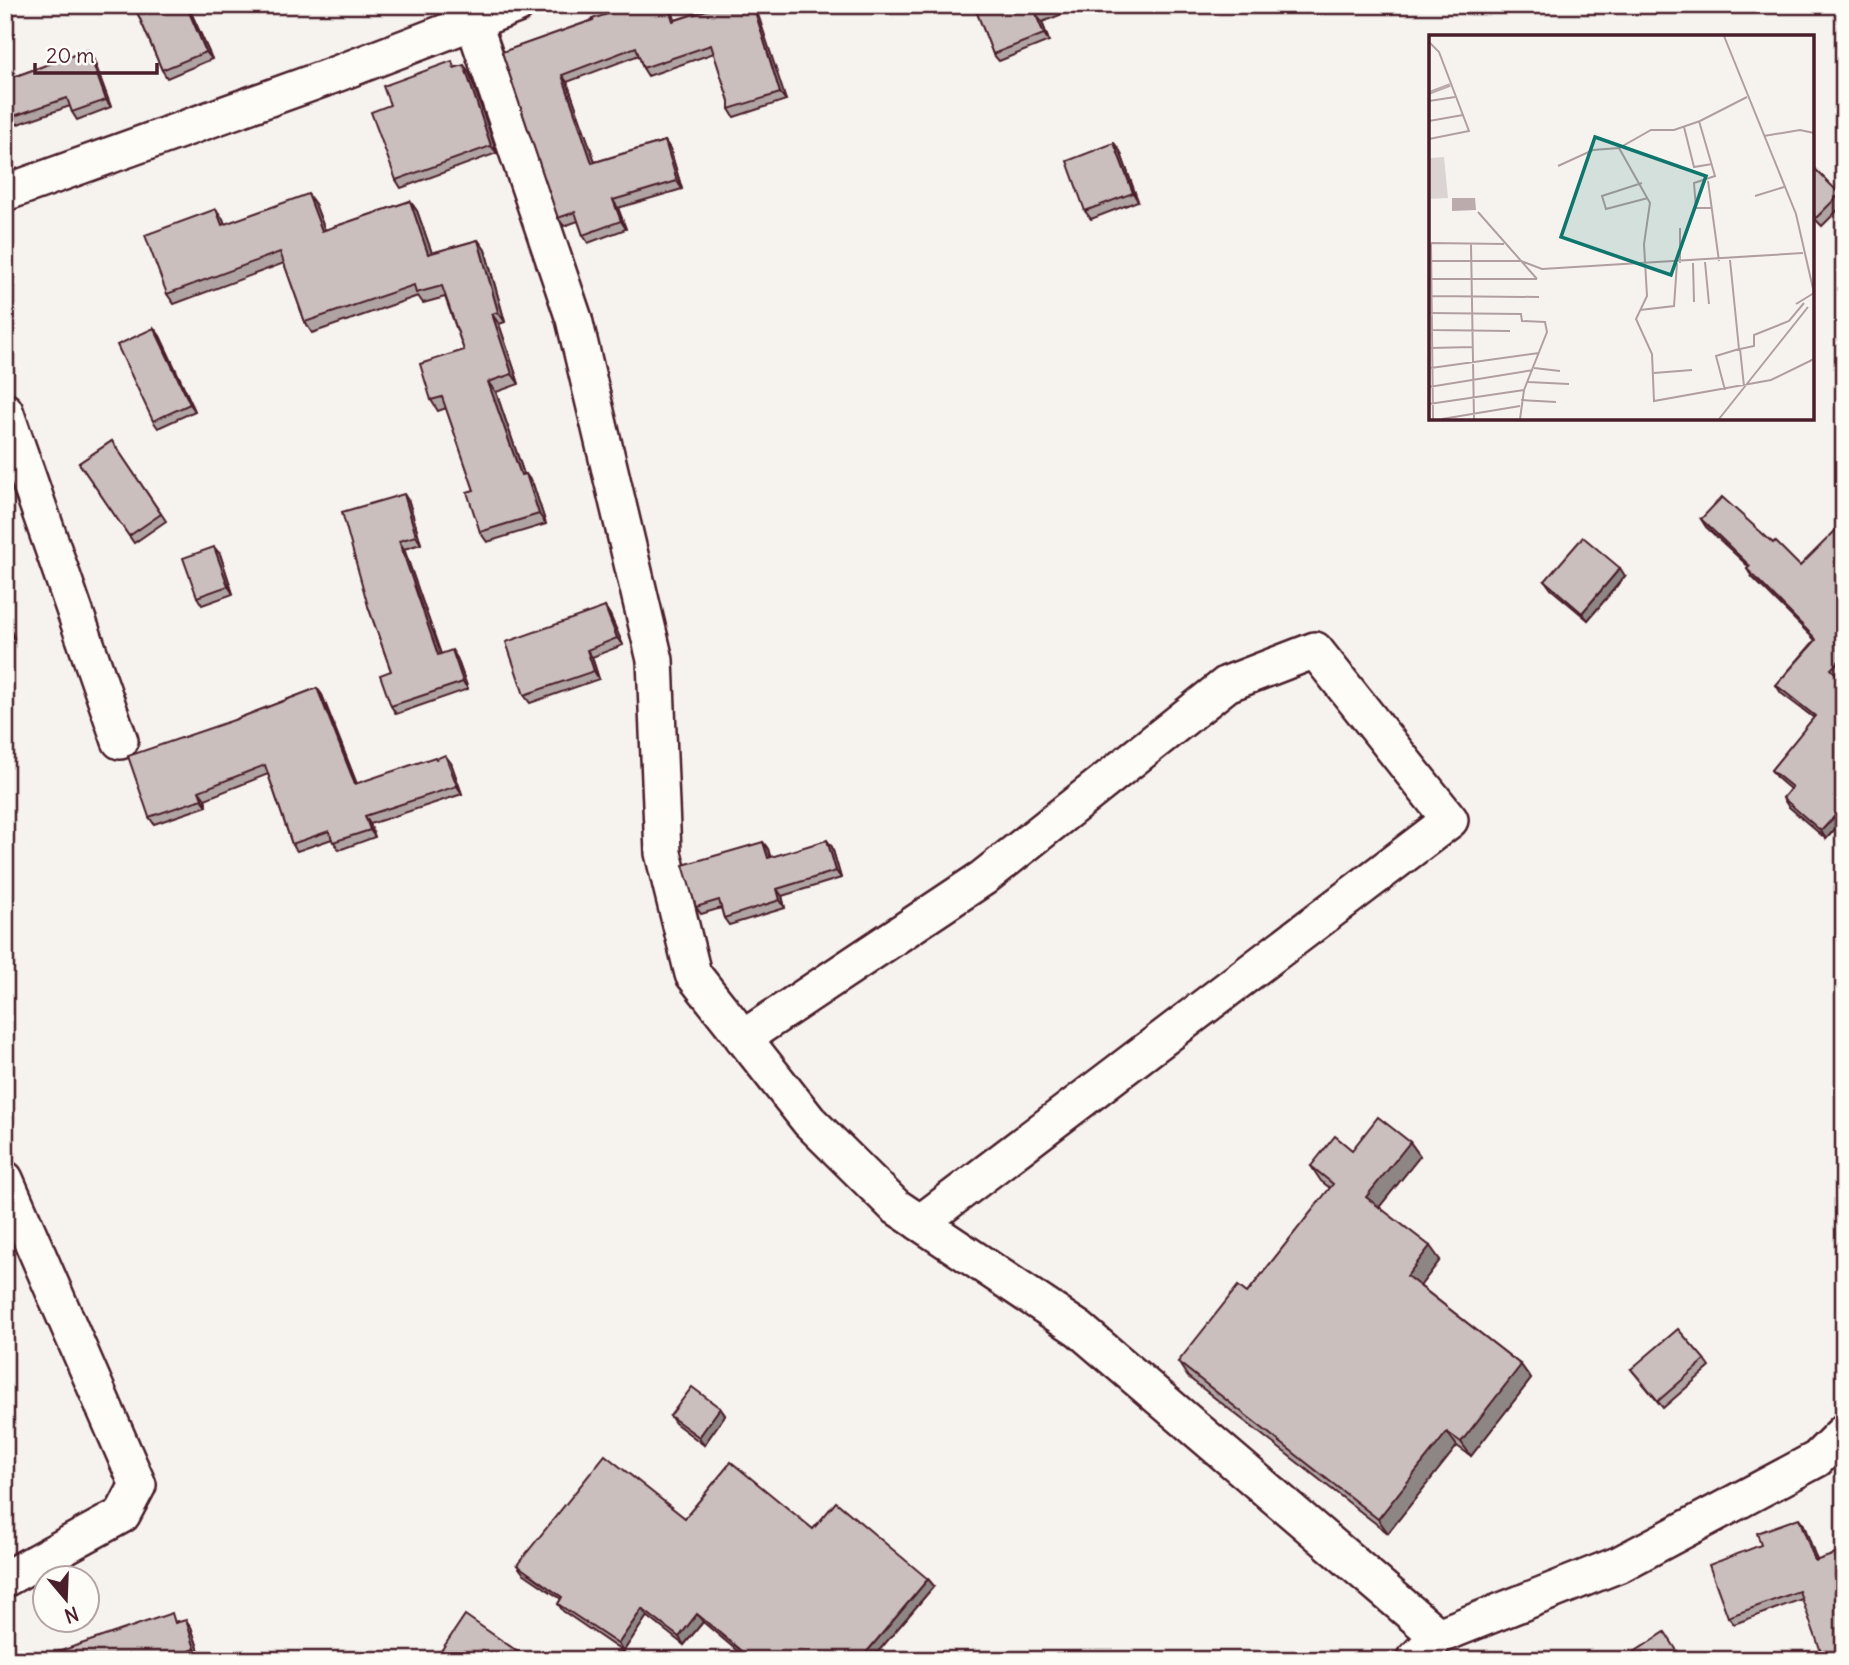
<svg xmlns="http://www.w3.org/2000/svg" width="1849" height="1665" font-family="Delius,sans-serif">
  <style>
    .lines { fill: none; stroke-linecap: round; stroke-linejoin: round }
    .street-casing { stroke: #4a1f2b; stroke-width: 40 }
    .street { stroke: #fdfcf7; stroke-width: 35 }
    .wall { fill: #afa4a3; stroke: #4a1f2b; stroke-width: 2 }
    .shaded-wall { fill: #8e8685; stroke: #4a1f2b; stroke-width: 2 }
    .building { fill: #cbbfbe; stroke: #4a1f2b; stroke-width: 2 }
    .inset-river { fill: none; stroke: #bbabac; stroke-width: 3.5 }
    .inset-road { fill: none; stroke: #b19ea1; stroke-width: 2 }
    .view { fill: #0f766e; fill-opacity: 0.15; stroke: #0f766e; stroke-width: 3.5 }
    .inset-edge { fill: none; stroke: #4a1f2b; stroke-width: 3.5 }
  </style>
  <rect width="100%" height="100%" fill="#f6f3ef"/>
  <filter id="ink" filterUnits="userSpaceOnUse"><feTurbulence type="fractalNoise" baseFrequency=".0143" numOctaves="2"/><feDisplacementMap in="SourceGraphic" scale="14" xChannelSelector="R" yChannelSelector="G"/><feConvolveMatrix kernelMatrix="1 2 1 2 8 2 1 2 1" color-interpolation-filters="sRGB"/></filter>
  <g filter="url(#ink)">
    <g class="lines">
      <defs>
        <g id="street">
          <polyline points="469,5 473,21 574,319 655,660 663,853 693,974 809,1121 895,1206 1079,1329 1438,1636"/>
          <polyline points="5,193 331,76 517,5"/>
          <polyline points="5,411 120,741"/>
          <polyline points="743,1038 983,878 1227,684 1315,650 1450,820 920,1223"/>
          <polyline points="5,1179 138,1485 122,1515 5,1579"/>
          <polyline points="1414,1660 1438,1636 1620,1564 1817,1459 1844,1432"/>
        </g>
      </defs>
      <!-- street casing -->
      <use href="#street" class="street-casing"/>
      <!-- street -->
      <use href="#street" class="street"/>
    </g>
    <!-- wall -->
    <g class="wall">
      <polygon points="134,5 194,5 189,8 212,59 167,78 162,70"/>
      <polygon points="629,5 670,5 675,20 722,5 786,100 734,117 729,109 729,101 714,53 648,76 643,68 639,55 567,82 595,162 665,141 670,149 682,189 618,208 626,229 588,243 583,235 578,221 564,226 558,218 502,52 593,20 623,9"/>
      <polygon points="974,5 1085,5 1042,22 1049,41 999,61 993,54"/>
      <polygon points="88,50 93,58 111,107 77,120 72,112 70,106 9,127 5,123 5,80"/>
      <polygon points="456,67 469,72 497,153 401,188 396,180 390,105"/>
      <polygon points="1114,143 1120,151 1138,201 1091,219 1085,211"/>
      <polygon points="1812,166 1844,199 1844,204 1822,226 1812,216"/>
      <polygon points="410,201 417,211 432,253 478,240 485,250 505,322 499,324 519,384 496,392 524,474 533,484 546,524 487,542 480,532 474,490 446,408 438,411 431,400 464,350 445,297 423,303 418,296 312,333 305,322 284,263 174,304 167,294 223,219 225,224 315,204 325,230"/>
      <polygon points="154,328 160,336 195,411 158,428 153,421"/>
      <polygon points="112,441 166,521 134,543 79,463"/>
      <polygon points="409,502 421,544 404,549 441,654 457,658 468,689 396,714 391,706 391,671 368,606"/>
      <polygon points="1701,519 1773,543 1800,566 1844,526 1844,669 1837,675 1844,682 1844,819 1826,839 1788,806 1783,798 1790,789 1776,777 1771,770 1814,718 1781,693 1776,685 1815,640 1752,577 1747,569 1749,567 1706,527"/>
      <polygon points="220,554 233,594 202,605 197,597"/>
      <polygon points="1625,576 1588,620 1551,589 1545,581"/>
      <polygon points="605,607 610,615 623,645 592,657 599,679 530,703 524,695"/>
      <polygon points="5,617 14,638 5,641"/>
      <polygon points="317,688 322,695 357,784 436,759 451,763 462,794 370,824 375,837 339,850 332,839 297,851 292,844 268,774 205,799 207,806 154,824 149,817 234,720"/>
      <polygon points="763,842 768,849 770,857 832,847 841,878 782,896 785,908 729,925 724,918 721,908 701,914 696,907"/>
      <polygon points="1410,1142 1420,1156 1379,1207 1440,1260 1420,1286 1521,1365 1531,1379 1471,1456 1457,1446 1388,1533 1188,1377 1178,1362 1247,1293 1330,1188 1321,1181 1311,1166 1352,1150"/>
      <polygon points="1705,1360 1710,1367 1663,1408 1631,1369"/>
      <polygon points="720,1408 725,1415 704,1445 675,1423 670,1416"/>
      <polygon points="685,1518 813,1529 928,1579 934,1586 871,1660 748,1660 703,1622 684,1645 647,1616 623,1652 563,1611 558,1604 561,1599 523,1573 517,1565"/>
      <polygon points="1804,1525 1802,1599 1734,1624 1728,1617 1761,1545"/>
      <polygon points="177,1621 177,1622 191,1627 201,1657 191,1660 47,1660"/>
    </g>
    <!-- shaded-wall -->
    <g class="shaded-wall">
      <polygon points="186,5 189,8 212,59 206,52"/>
      <polygon points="668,5 670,5 678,28 673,21"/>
      <polygon points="753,5 755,5 786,100 780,93"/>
      <polygon points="1036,15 1042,22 1049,41 1044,34"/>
      <polygon points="88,50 93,58 111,107 106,100"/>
      <polygon points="464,65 469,72 497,153 491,146"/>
      <polygon points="562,75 567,82 598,170 592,163"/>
      <polygon points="665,141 670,149 682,189 677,181"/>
      <polygon points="1114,143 1120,151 1138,201 1133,193"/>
      <polygon points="308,194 315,204 329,241 322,231"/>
      <polygon points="613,200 618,208 626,229 621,221"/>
      <polygon points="410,201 417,211 436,264 428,254"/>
      <polygon points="216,209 223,219 229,236 222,225"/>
      <polygon points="478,240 485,250 505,322 498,312"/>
      <polygon points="492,314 499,324 519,384 512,374"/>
      <polygon points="154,328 160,336 195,411 190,404"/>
      <polygon points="488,382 496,392 528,486 521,475"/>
      <polygon points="526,474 533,484 546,524 539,514"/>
      <polygon points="404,494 409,502 421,544 416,536"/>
      <polygon points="399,541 404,549 444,663 438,655"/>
      <polygon points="214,547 220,554 233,594 228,586"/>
      <polygon points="1620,568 1625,576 1588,620 1582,613"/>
      <polygon points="605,607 610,615 623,645 617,638"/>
      <polygon points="5,617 14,638 9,630 5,621"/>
      <polygon points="452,650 457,658 468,689 463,682"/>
      <polygon points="587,650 592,657 599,679 594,671"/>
      <polygon points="317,688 322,695 360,792 355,784"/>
      <polygon points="445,755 451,763 462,794 457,786"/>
      <polygon points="199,791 205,799 207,806 202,799"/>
      <polygon points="1844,806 1844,819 1826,839 1821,831"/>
      <polygon points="365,816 370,824 375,837 370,830"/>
      <polygon points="827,840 832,847 841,878 836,871"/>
      <polygon points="763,842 768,849 773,865 768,858"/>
      <polygon points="777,889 782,896 785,908 780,900"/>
      <polygon points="1410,1142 1420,1156 1376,1211 1366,1197"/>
      <polygon points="1430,1246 1440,1260 1417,1290 1407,1276"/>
      <polygon points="1521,1365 1531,1379 1471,1456 1461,1442"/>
      <polygon points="720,1408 725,1415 704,1445 699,1437"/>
      <polygon points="1447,1432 1457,1446 1388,1533 1378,1519"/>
      <polygon points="1799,1518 1804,1525 1820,1568 1815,1561"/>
      <polygon points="928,1579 934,1586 871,1660 860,1660"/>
      <polygon points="642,1609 647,1616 623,1652 618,1644"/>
      <polygon points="697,1614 703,1622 684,1645 679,1637"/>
      <polygon points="186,1620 191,1627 201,1657 195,1649"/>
    </g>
    <!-- building -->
    <g class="building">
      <polygon points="134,5 186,5 206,52 162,70"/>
      <polygon points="629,5 668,5 673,21 722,5 753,5 780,93 729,109 729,101 711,45 643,68 636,47 562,75 592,163 665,141 677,181 613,200 621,221 583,235 575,212 558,218 502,52 593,20 592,19 623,9 622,8"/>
      <polygon points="974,5 1060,5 1036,15 1044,34 993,54"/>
      <polygon points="88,50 106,100 72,112 67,98 5,119 5,80"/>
      <polygon points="452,61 454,68 464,65 491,146 396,180 371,112 390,105 383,86"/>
      <polygon points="1114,143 1133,193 1085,211 1067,161"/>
      <polygon points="1812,166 1840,194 1816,218 1812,214"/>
      <polygon points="308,194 322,231 410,201 428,254 478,240 498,312 492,314 512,374 488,382 521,475 526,474 539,514 480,532 467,492 474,490 442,397 431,400 420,364 464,350 442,286 416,293 414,285 305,322 280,252 167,294 145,235 216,209 222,225"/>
      <polygon points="154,328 190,404 153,421 117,345"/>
      <polygon points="112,441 161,514 129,536 79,463"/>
      <polygon points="404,494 416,536 399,541 438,655 452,650 463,682 391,706 380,675 391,671 368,606 342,512"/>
      <polygon points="1722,497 1773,543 1775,541 1800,566 1842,524 1844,526 1844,656 1831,669 1844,682 1844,806 1821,831 1783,798 1792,787 1771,770 1815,716 1776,685 1816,640 1815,638 1747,569 1750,566 1701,519"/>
      <polygon points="1583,537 1620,568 1582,613 1545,581"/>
      <polygon points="214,547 228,586 197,597 183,558"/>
      <polygon points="605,607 617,638 587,650 594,671 524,695 506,642"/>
      <polygon points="5,621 9,630 5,632"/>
      <polygon points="317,688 355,784 435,757 436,759 445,755 457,786 365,816 370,830 333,842 329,831 292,844 265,765 199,791 202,799 149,817 128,756 234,720"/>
      <polygon points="827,840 836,871 777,889 780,900 724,918 719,900 696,907 683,865 763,842 768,858"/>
      <polygon points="1378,1117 1410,1142 1366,1197 1430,1246 1407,1276 1521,1365 1461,1442 1447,1432 1378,1519 1178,1362 1238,1286 1247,1293 1333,1184 1311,1166 1335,1136 1352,1150"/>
      <polygon points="1678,1329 1705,1360 1658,1401 1631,1369"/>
      <polygon points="692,1387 720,1408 699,1437 670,1416"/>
      <polygon points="605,1455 685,1518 731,1462 813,1529 836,1502 928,1579 860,1660 752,1660 697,1614 679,1637 642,1609 618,1644 558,1604 562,1597 517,1565"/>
      <polygon points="1799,1518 1815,1561 1844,1551 1844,1660 1824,1660 1799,1591 1728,1617 1709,1565 1761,1545 1757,1533"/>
      <polygon points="172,1613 175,1623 186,1620 195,1649 163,1660 47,1660 46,1656"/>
      <polygon points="465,1615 530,1660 441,1660 437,1657"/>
      <polygon points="1665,1632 1683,1660 1622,1660"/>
    </g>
  </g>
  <!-- overview -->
  <g transform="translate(1429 35)">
    <rect width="385" height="385" fill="#f6f3ef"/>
    <path d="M15 122 19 163 0 164V123Z" fill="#dcd4d2"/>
    <path d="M23 163H46L47 175 23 176Z" fill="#bbabac"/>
    <path class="inset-river" d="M0 58 21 50"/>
    <path class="inset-road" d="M295 1 367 179 385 258M0 7 10 17 40 96 0 104M0 66 26 62M0 86 34 80M270 86 286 141 265 148 267 173H282M255 92 265 132 283 129M335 101 371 95 385 98M190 113 221 168 215 209 218 261 207 284 223 319 225 366 342 345 385 324M129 131 164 115 190 113 222 95H245L271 86 318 62M279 146 290 226M213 148 173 161 177 174 219 163M326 161 355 152M49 177 108 244M251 193V228M2 208 4 384M2 208 75 209M42 209 45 384M0 226H92L113 234 374 218M276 227 280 269M264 228 265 267M1 244H108M2 261 110 262M367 269 385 258M211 275 245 271 248 228M0 278 92 279 93 286 116 287 118 297 95 355 91 384M2 295 81 296M2 313 43 312M2 333 110 318M105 333 131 336M225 338 263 335M99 347 140 349M315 351 311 314 325 311V300L360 286 375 268M0 352 104 335M296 355 287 321 310 314 301 225M92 365 127 367M0 369 95 355M13 384 91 371M290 384 379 272"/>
    <path class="view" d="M166 102 277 141 242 240 132 202Z"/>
    <rect width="385" height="385" class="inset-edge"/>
  </g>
  <!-- margin -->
  <rect width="1849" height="1665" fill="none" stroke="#fdfcf7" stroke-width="28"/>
  <rect x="14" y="14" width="1821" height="1637" fill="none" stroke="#4a1f2b" stroke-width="2.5" filter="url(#ink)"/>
  <!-- north arrow -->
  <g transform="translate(66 1599) rotate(161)"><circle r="33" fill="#fdfcf7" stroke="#b5a4a5" stroke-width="2"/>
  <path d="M0-5L12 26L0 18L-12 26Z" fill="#4a1f2b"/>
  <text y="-10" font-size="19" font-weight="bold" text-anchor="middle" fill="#4a1f2b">N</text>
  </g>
  <!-- scale -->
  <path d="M35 63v10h122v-10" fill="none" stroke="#4a1f2b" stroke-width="3.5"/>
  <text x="46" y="63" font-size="21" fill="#4a1f2b" stroke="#fdfcf7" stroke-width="5" paint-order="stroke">20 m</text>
</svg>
